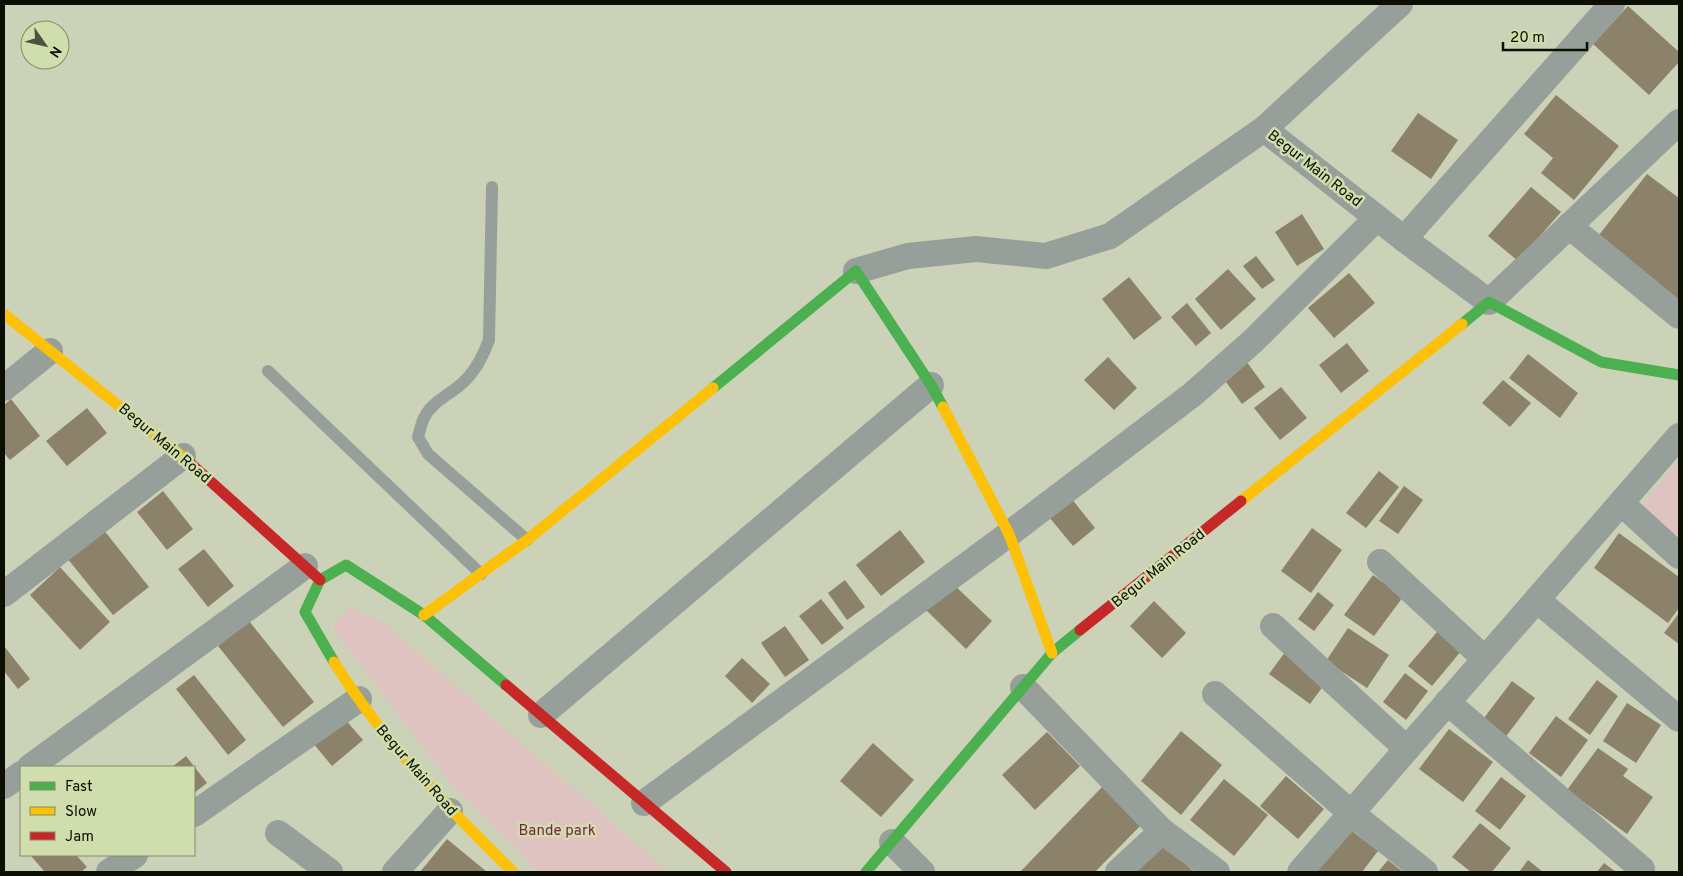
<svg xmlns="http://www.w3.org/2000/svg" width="1683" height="876" font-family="Overpass,sans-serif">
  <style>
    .green { fill: #dfc3c0 }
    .building { fill: #8b8269 }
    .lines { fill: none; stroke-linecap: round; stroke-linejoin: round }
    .lane { stroke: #969f99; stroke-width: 12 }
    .street { stroke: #969f99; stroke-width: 26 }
    .fast { stroke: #4caf50; stroke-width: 11 }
    .slow { stroke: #ffc107; stroke-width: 11 }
    .jam { stroke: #c62828; stroke-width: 11 }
    .labels { text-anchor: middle; stroke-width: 5; stroke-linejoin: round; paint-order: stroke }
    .street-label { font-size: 15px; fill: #0b0f01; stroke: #d0ddac }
    .park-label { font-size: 15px; fill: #811f48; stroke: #d0ddac }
  </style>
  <rect width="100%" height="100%" fill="#cbd2b7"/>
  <!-- green -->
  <g class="green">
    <polygon points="1679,459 1679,538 1641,507"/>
    <polygon points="349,607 383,622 669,872 538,872 450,782 332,628"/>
  </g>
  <!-- building -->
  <g class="building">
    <polygon points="1628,6 1679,52 1679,62 1649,95 1593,44"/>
    <polygon points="1556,95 1619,146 1574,200 1541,173 1553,158 1524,134"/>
    <polygon points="1418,113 1458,140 1431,179 1391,151"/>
    <polygon points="1647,174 1679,198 1679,309 1595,240"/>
    <polygon points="1531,187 1561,212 1518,261 1488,236"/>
    <polygon points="1302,214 1324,249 1297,266 1275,232"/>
    <polygon points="1256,256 1275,280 1262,289 1243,266"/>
    <polygon points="1228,269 1256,299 1221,330 1195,299"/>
    <polygon points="1349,273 1375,303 1334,338 1308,308"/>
    <polygon points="1129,277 1162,318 1134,340 1102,299"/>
    <polygon points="1187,303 1211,333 1196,346 1171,317"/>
    <polygon points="1347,343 1369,371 1341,393 1319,365"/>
    <polygon points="1241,354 1265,387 1242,404 1218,371"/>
    <polygon points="1528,354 1578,393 1560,418 1509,378"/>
    <polygon points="1108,357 1137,388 1114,410 1084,380"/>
    <polygon points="1503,380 1531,403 1510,427 1482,403"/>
    <polygon points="1281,387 1307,418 1280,440 1254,408"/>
    <polygon points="11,399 40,436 10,460 4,453 4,405"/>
    <polygon points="87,408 107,433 67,466 46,441"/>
    <polygon points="1379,471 1399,487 1366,528 1346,513"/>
    <polygon points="1404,486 1423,500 1398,534 1379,521"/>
    <polygon points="163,491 193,529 167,550 137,512"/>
    <polygon points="1071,498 1095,528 1073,546 1049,517"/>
    <polygon points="1312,528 1342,550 1311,593 1281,571"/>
    <polygon points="103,529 149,587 113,615 67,558"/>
    <polygon points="900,530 925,562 881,596 856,565"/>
    <polygon points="1619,533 1679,577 1679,608 1668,623 1594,568"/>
    <polygon points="204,549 234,586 208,607 178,569"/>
    <polygon points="60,567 110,622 80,650 30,595"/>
    <polygon points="1373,575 1403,597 1374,636 1344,615"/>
    <polygon points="845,580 865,607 847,620 828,593"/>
    <polygon points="952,583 992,621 966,649 926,610"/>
    <polygon points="1318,592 1334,605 1314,631 1298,619"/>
    <polygon points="821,599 844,628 822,645 799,616"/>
    <polygon points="1154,601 1186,633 1162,658 1130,626"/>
    <polygon points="1679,613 1679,644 1664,633"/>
    <polygon points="249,621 314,702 283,727 218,646"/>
    <polygon points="1443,625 1467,644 1432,686 1408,666"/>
    <polygon points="785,626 809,660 785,677 761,643"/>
    <polygon points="1348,628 1389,655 1367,688 1326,661"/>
    <polygon points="4,646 30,679 18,689 4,671"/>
    <polygon points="1288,648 1329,678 1310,704 1269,674"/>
    <polygon points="742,658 770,684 752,703 725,676"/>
    <polygon points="1405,673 1428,691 1406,720 1383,702"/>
    <polygon points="194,675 246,740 228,755 176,689"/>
    <polygon points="1597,680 1618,696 1590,735 1568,719"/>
    <polygon points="1512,681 1535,698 1504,739 1481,722"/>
    <polygon points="1627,703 1661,725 1636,763 1603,741"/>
    <polygon points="1556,716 1588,740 1561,777 1529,753"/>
    <polygon points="344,718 363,740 332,766 313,743"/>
    <polygon points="1449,729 1493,762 1463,802 1419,769"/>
    <polygon points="1181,731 1222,765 1181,815 1141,781"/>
    <polygon points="1047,732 1080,766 1035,810 1002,775"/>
    <polygon points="873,743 914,780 881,817 840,781"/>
    <polygon points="1598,748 1628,769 1623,776 1653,797 1627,834 1567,790"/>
    <polygon points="186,756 207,783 194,793 194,767 172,767"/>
    <polygon points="1286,776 1324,809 1298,839 1260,806"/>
    <polygon points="1501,777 1526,796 1500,830 1475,811"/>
    <polygon points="1224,779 1268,815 1234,856 1190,820"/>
    <polygon points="1104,785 1143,823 1095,872 1022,872 1021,871"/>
    <polygon points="1480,823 1511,848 1492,872 1471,872 1452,857"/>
    <polygon points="1348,828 1378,851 1362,872 1319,872 1317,870"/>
    <polygon points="447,839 487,872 420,872"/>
    <polygon points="1162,842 1194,872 1134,872"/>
    <polygon points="33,855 76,855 87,867 81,872 45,872 31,856"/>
    <polygon points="1388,860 1403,872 1378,872"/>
    <polygon points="1528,860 1543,872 1519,872"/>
    <polygon points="1604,863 1616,872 1597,872"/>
  </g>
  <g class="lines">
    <!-- lane -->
    <g class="lane">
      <path d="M492 187 489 340C482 358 474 374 459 386 447 396 431 403 424 418 421 424 420 431 418 437L428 454 527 540"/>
      <polyline points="268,371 481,574"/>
    </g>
    <!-- street -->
    <g class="street">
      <polyline points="1400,4 1264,129 1404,239 1489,302 1679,122"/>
      <polyline points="1569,226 1679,316"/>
      <polyline points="1404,239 1612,4"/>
      <polyline points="856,271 908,256 976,249 1046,256 1110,236 1264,129"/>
      <polyline points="4,388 50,351"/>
      <polyline points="1621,503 1679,556"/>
      <polyline points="1380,562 1485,659"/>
      <polyline points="4,594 183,456"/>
      <polyline points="1537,600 1679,719"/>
      <polyline points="1273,626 1407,749"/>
      <polyline points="1023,687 1162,831 1217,872"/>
      <polyline points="1215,694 1351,813 1425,872"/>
      <polyline points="1447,702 1642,869"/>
      <polyline points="541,715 931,385"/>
      <polyline points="30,767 305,566"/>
      <polyline points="4,786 21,774"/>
      <polyline points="644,803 1009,534 1193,394 1253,341 1377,218"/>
      <polyline points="194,814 359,699"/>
      <polyline points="278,833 330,872"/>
      <polyline points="892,842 922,872"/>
      <polyline points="109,872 135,855"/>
      <polyline points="395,872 450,811"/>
      <polyline points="1118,872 1162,831"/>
      <polyline points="1300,872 1679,436"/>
    </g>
    <!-- fast -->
    <g class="fast">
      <polyline points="1462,324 1489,302 1601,362 1679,375"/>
      <polyline points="713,388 856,271 931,385 943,407"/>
      <polyline points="334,662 305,612 320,580 346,565 424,615 506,685"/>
      <polyline points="866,872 1052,653 1080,630"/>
    </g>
    <!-- slow -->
    <g class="slow">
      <polyline points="4,314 189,462"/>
      <polyline points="943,407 1009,534 1052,653"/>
      <polyline points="1241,501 1462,324"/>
      <polyline points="424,615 527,540 713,388"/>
      <path d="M334 662C383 741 447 807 513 872"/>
    </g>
    <!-- jam -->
    <g class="jam">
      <polyline points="189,462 320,580"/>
      <polyline points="1080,630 1241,501"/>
      <polyline points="506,685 726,872"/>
    </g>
  </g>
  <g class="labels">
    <!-- street labels -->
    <g class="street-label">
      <text transform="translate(1315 168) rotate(38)" y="5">Begur Main Road</text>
      <text transform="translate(165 443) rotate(40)" y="5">Begur Main Road</text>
      <text transform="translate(1158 568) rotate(-39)" y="5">Begur Main Road</text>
      <text transform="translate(417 770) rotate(49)" y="5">Begur Main Road</text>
    </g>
    <!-- park labels -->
    <g class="park-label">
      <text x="557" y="835">Bande park</text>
    </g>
  </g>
  <!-- border -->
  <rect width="1683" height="876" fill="none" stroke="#0b0f01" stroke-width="10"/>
  <!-- legend -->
  <rect x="20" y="766" width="175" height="90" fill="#d0ddac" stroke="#818b68"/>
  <rect x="30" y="782" width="25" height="8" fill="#4caf50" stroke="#818b68"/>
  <text x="65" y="791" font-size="15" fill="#0b0f01">Fast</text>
  <rect x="30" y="807" width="25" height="8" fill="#ffc107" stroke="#818b68"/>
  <text x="65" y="816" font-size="15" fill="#0b0f01">Slow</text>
  <rect x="30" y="832" width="25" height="8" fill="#c62828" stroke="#818b68"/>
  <text x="65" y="841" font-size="15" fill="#0b0f01">Jam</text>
  <!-- north arrow -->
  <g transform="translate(45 45) rotate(124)"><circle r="24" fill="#d0ddac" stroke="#818b68"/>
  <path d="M0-4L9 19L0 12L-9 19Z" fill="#4e5341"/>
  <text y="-8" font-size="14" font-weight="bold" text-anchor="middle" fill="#0b0f01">N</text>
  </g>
  <!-- scale -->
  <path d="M1503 42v8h84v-8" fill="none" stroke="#0b0f01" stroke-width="2.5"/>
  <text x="1510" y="42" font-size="15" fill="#0b0f01" stroke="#d0ddac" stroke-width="4" paint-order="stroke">20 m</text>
</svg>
